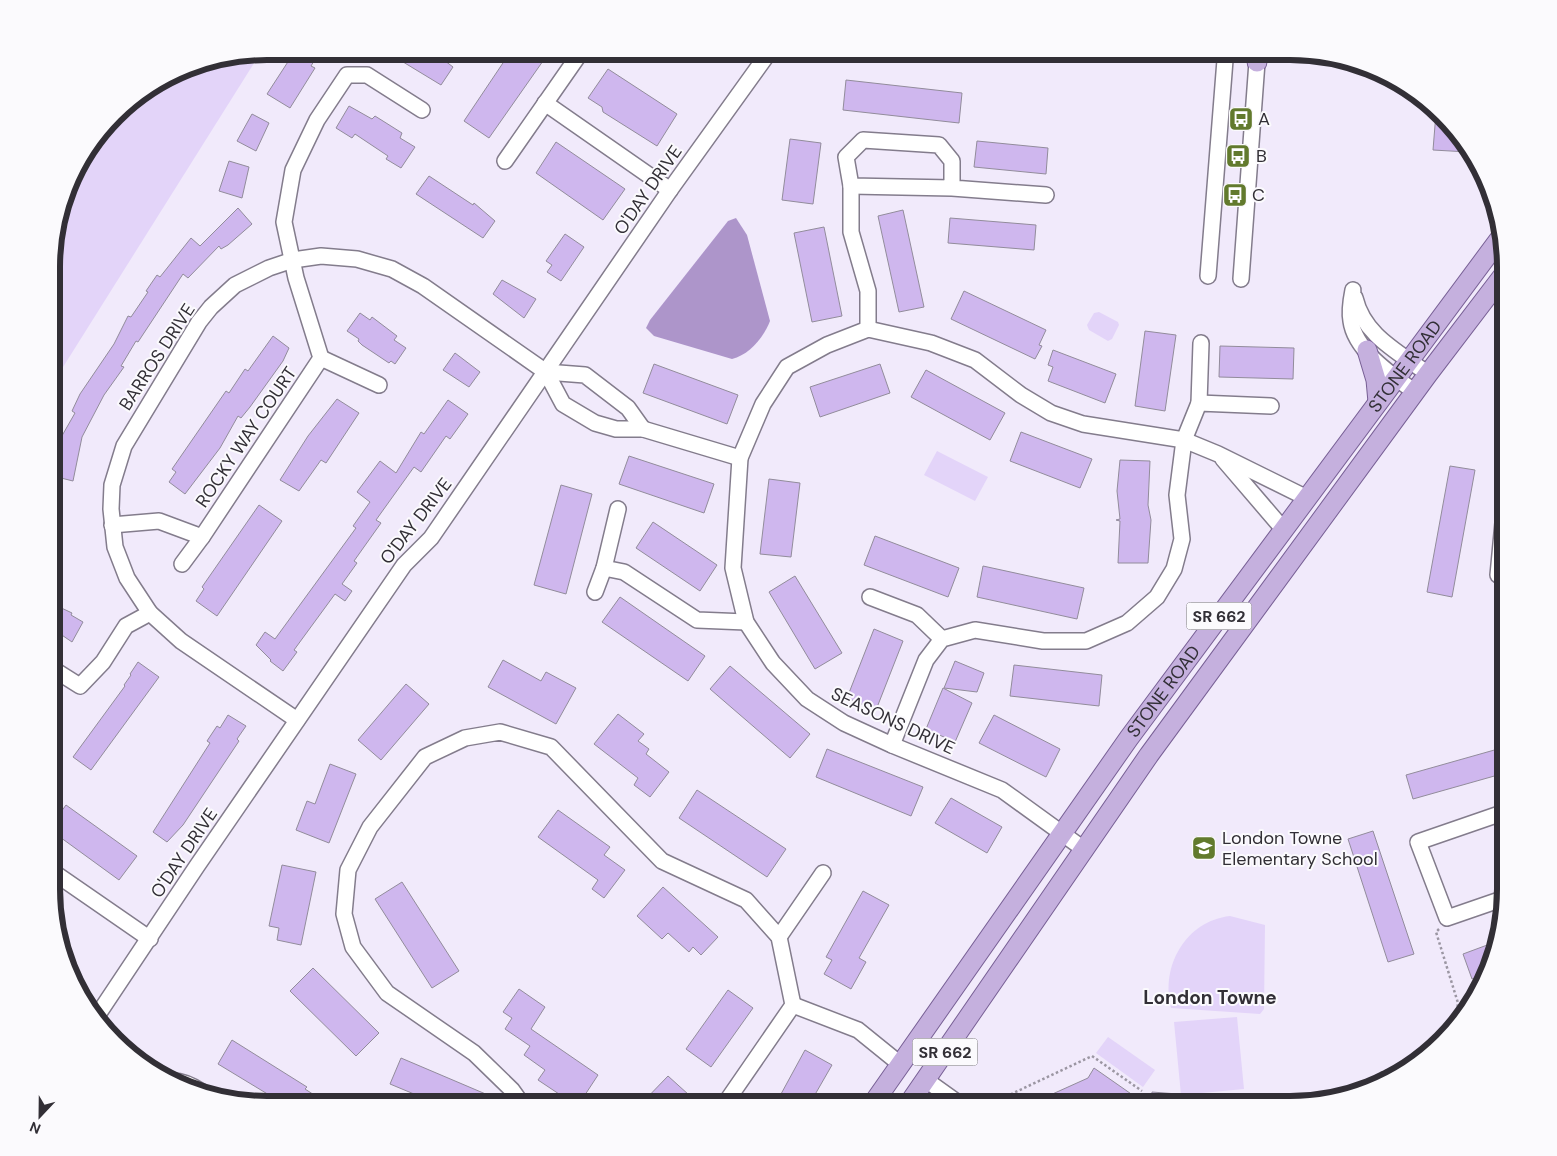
<svg xmlns="http://www.w3.org/2000/svg" width="1557" height="1156" font-family="'DM Sans',sans-serif">
  <style>
    .green { fill: #e3d4f9 }
    .water { fill: #ad95ca }
    .building { fill: #cfb7ee; stroke: #928c9b }
    .lines { fill: none; stroke-linecap: round; stroke-linejoin: round }
    .minor-casing { stroke: #837c8c; stroke-width: 18 }
    .major-casing { stroke: #786095; stroke-width: 21 }
    .path { stroke: #9b96a2; stroke-width: 2.5; stroke-dasharray: 2.5 2.5; stroke-linecap: butt }
    .minor { stroke: #fff; stroke-width: 15 }
    .major { stroke: #c5b0de; stroke-width: 19 }
    .labels { text-anchor: middle; stroke-width: 4; stroke-linejoin: round; paint-order: stroke }
    .shield { fill: #fbfafd; stroke: #6e6c72; stroke-width: 1 }
    .shield-label { font-size: 16px; font-weight: bold; fill: #322f36 }
    .poi-label { font-size: 18px; fill: #322f36; stroke: #fbfafd; text-anchor: start }
    .street-label { font-size: 18px; fill: #322f36; stroke: #fbfafd }
    .neighbourhood-label { font-size: 19px; font-weight: bold; fill: #322f36; stroke: #fbfafd }
    .rim { fill: none; stroke: #322f36; stroke-width: 6 }
  </style>
  <rect width="100%" height="100%" fill="#f1eafb"/>
  <!-- green -->
  <g class="green">
    <polygon points="261,52 53,383 53,239 74,171 125,105 185,68"/>
    <polygon points="1099,312 1118,322 1119,325 1112,339 1108,341 1089,330 1087,325 1094,313"/>
    <polygon points="937,451 988,477 975,501 924,475"/>
    <path d="M1230 916 1265 925 1264 1009 1260 1014 1171 1008C1160 966 1186 921 1230 916Z"/>
    <polygon points="1237,1017 1244,1089 1181,1095 1174,1022"/>
    <polygon points="1108,1037 1155,1070 1143,1087 1096,1053"/>
    <polygon points="1264,1095 1285,1105 1225,1105 1236,1098"/>
  </g>
  <!-- water -->
  <path class="water" d="M736 218 747 235 770 321C764 337 749 355 732 359L654 336 646 328 650 320 728 221Z"/>
  <!-- building -->
  <g class="building">
    <polygon points="295,51 299,51 314,61 311,66 315,68 290,108 267,94"/>
    <polygon points="385,51 432,51 453,67 441,85"/>
    <polygon points="511,51 550,51 489,138 464,121"/>
    <polygon points="608,69 677,114 657,146 603,112 602,107 588,98"/>
    <polygon points="846,80 962,93 959,123 843,110"/>
    <polygon points="349,106 372,119 375,116 402,133 400,138 415,147 401,168 386,159 388,156 355,134 352,138 336,128"/>
    <polygon points="1436,113 1453,134 1468,152 1433,150"/>
    <polygon points="252,114 269,123 256,151 237,141"/>
    <polygon points="790,139 821,143 813,204 782,200"/>
    <polygon points="977,141 1048,148 1046,174 974,167"/>
    <polygon points="556,142 625,189 603,220 536,173"/>
    <polygon points="229,161 249,167 242,198 219,191"/>
    <polygon points="429,176 473,205 474,203 495,221 483,238 416,194"/>
    <polygon points="238,208 252,224 228,245 221,249 219,246 188,278 183,274 138,342 136,341 121,366 124,367 104,395 82,437 73,481 53,476 53,440 59,441 75,413 72,411 80,394 114,344 128,316 131,317 148,292 146,291 157,275 160,277 191,238 200,246"/>
    <polygon points="903,210 924,307 899,312 878,216"/>
    <polygon points="950,218 1036,225 1034,250 948,243"/>
    <polygon points="824,227 842,316 812,322 794,233"/>
    <polygon points="565,234 584,247 561,281 547,272 552,265 546,261"/>
    <polygon points="502,280 536,299 524,318 493,294"/>
    <polygon points="964,291 1046,330 1039,345 1042,346 1035,359 951,319"/>
    <polygon points="360,313 370,320 372,317 397,336 394,340 406,348 395,364 391,361 389,363 362,345 358,341 359,339 347,331"/>
    <polygon points="1145,331 1176,335 1165,411 1135,406"/>
    <polygon points="273,336 289,348 283,361 250,407 241,418 238,416 220,448 185,494 169,482 176,472 172,469 226,391 229,393 245,369 248,371"/>
    <polygon points="1220,346 1294,348 1293,379 1219,377"/>
    <polygon points="1053,350 1116,374 1105,403 1048,381 1053,367 1048,365"/>
    <polygon points="455,353 480,372 469,387 443,370"/>
    <polygon points="654,364 738,395 727,424 643,393"/>
    <polygon points="880,364 890,393 820,417 810,387"/>
    <polygon points="926,370 1005,413 990,440 911,397"/>
    <polygon points="337,399 359,413 326,463 321,460 299,491 280,480 308,436"/>
    <polygon points="448,400 468,414 450,439 446,436 421,472 414,467 376,520 381,523 354,561 357,563 342,584 352,591 345,601 335,594 294,650 297,652 283,671 270,661 271,660 256,645 265,632 275,639 356,528 353,526 370,502 357,492 380,461 396,473 421,432 424,434"/>
    <polygon points="1021,432 1092,459 1080,488 1010,461"/>
    <polygon points="629,456 714,484 704,513 619,484"/>
    <polygon points="1120,460 1150,461 1148,505 1151,520 1148,563 1118,563 1120,521 1116,520 1120,519 1117,491"/>
    <polygon points="1450,466 1475,470 1452,597 1427,592"/>
    <polygon points="769,479 800,483 791,557 760,554"/>
    <polygon points="561,485 592,494 566,594 534,585"/>
    <polygon points="259,505 282,521 217,616 196,601 204,589 202,587"/>
    <polygon points="653,522 717,565 700,591 636,548"/>
    <polygon points="875,536 959,568 948,597 864,565"/>
    <polygon points="983,566 1084,588 1077,619 977,597"/>
    <polygon points="795,576 842,653 815,669 769,592"/>
    <polygon points="620,597 705,656 688,681 602,622"/>
    <polygon points="53,604 72,613 71,615 83,622 72,642 53,629"/>
    <polygon points="874,629 903,641 876,710 847,698"/>
    <polygon points="503,660 541,681 546,672 576,688 556,724 488,687"/>
    <polygon points="955,661 984,673 977,692 944,688"/>
    <polygon points="138,662 159,677 91,770 73,757 125,686 124,685 131,675 130,674"/>
    <polygon points="1014,665 1102,675 1099,706 1010,696"/>
    <polygon points="730,666 810,734 790,758 710,689"/>
    <polygon points="406,684 429,704 381,760 358,740"/>
    <polygon points="943,688 972,703 955,742 926,729"/>
    <polygon points="618,714 644,734 638,741 649,749 646,754 669,772 650,797 634,785 638,778 594,744"/>
    <polygon points="228,715 246,726 237,739 239,741 183,825 167,842 153,832 210,743 207,741 217,726 220,728"/>
    <polygon points="994,715 1060,749 1046,777 979,743"/>
    <polygon points="1505,747 1505,773 1413,799 1406,775"/>
    <polygon points="827,749 923,787 911,816 816,777"/>
    <polygon points="330,764 356,774 329,843 296,830 307,801 315,804"/>
    <polygon points="697,790 786,849 767,877 679,818"/>
    <polygon points="951,798 1002,827 987,853 935,823"/>
    <polygon points="66,805 137,856 119,880 53,832 53,823"/>
    <polygon points="558,810 610,847 604,855 625,870 604,898 592,889 598,880 538,837"/>
    <polygon points="1373,831 1414,954 1388,962 1348,839"/>
    <polygon points="282,865 316,872 301,945 277,940 279,928 269,926"/>
    <polygon points="402,882 459,971 432,988 375,899"/>
    <polygon points="663,887 718,937 701,955 693,947 689,952 668,933 662,939 637,916"/>
    <polygon points="863,891 889,905 859,958 866,962 851,989 824,974 832,960 826,957"/>
    <polygon points="1498,941 1494,958 1486,973 1472,979 1463,954"/>
    <polygon points="313,968 379,1033 356,1056 290,991"/>
    <polygon points="519,989 545,1007 531,1029 598,1075 579,1104 574,1104 538,1080 545,1070 524,1055 530,1046 505,1029 512,1018 503,1012"/>
    <polygon points="728,990 753,1008 711,1067 686,1049"/>
    <polygon points="232,1040 307,1087 305,1089 328,1104 284,1104 218,1064"/>
    <polygon points="805,1050 832,1065 809,1105 775,1105"/>
    <polygon points="401,1058 488,1095 484,1104 438,1104 390,1084"/>
    <polygon points="1094,1068 1147,1105 1028,1105 1088,1078"/>
    <polygon points="668,1076 699,1104 641,1104"/>
    <polygon points="1152,1092 1190,1095 1190,1105 1151,1105"/>
  </g>
  <g class="lines">
    <defs>
      <g id="minor">
        <polyline points="545,103 670,190"/>
        <polyline points="505,161 581,52"/>
        <polyline points="851,186 851,232 868,291 868,329"/>
        <polyline points="952,188 952,161 939,145 863,140 846,157 851,186 952,188 1046,195"/>
        <polyline points="1208,276 1225,60"/>
        <polyline points="1241,279 1257,62"/>
        <path d="M1353 290C1351 300 1349 311 1351 321 1355 351 1392 375 1415 392"/>
        <path d="M1355 298C1364 336 1399 352 1428 374"/>
        <polyline points="321,358 379,385"/>
        <polyline points="546,372 585,375 628,408 643,429"/>
        <polyline points="1199,403 1201,343"/>
        <polyline points="1223,459 1283,529"/>
        <polyline points="1505,502 1498,575 1505,575"/>
        <polyline points="112,525 159,521 202,537 321,358 296,278 284,222 293,170 317,120 347,75 367,75 422,110"/>
        <polyline points="182,564 202,537"/>
        <polyline points="604,568 624,572 697,620 746,622"/>
        <polyline points="595,592 604,568 618,509"/>
        <polyline points="870,597 917,615 942,639"/>
        <polyline points="53,669 80,686 103,662 126,626 150,613"/>
        <polyline points="297,720 181,641 150,613 127,578 115,547 111,509 112,485 124,446 199,322 211,307 235,285 269,268 293,260 321,256 357,259 392,269 423,286 546,372 563,404 595,423 616,429 643,429 740,458"/>
        <polyline points="892,745 926,660 942,639 975,630 1043,641 1086,641 1127,623 1157,597 1174,569 1182,539 1177,495 1184,440 1199,403 1271,406"/>
        <polyline points="1505,812 1418,842 1447,918 1505,898"/>
        <polyline points="1085,850 1002,790 892,745 844,723 807,699 773,663 746,622 733,568 740,458 763,404 787,367 827,345 868,329 931,343 975,360 1021,395 1051,413 1083,424 1184,440 1218,454 1307,498"/>
        <polyline points="53,872 150,939"/>
        <polyline points="779,937 823,873"/>
        <polyline points="793,1005 858,1030 900,1064"/>
        <polyline points="97,1016 197,866 404,565 431,538 670,190 770,51"/>
        <polyline points="926,1080 961,1105"/>
        <path d="M173 1081C184 1081 193 1086 202 1092"/>
        <polyline points="522,1104 512,1090 474,1053 387,993 353,947 344,914 348,870 370,827 425,757 465,738 500,732 551,747 662,861 746,900 779,937 793,1005 724,1105"/>
      </g>
      <g id="major">
        <polyline points="1257,62 1257,52"/>
        <polyline points="1367,350 1376,380 1378,402"/>
        <path id="s1" d="M872 1105 1129 738 1501 237"/>
        <polyline points="908,1105 1149,755 1428,374 1505,273"/>
      </g>
    </defs>
    <!-- minor casing -->
    <use href="#minor" class="minor-casing"/>
    <!-- major casing -->
    <use href="#major" class="major-casing"/>
    <!-- path -->
    <g class="path">
      <polyline points="1439,929 1436,932 1458,1003 1455,1025"/>
      <polyline points="1350,1091 1384,1071 1403,1068"/>
      <polyline points="988,1105 1092,1056 1142,1091"/>
    </g>
    <!-- minor -->
    <use href="#minor" class="minor"/>
    <!-- major -->
    <use href="#major" class="major"/>
  </g>
  <!-- icons -->
  <defs>
    <symbol id="bus-square" viewBox="-11 -11 22 22"><rect x="-9" y="-9" width="18" height="18" rx="4" fill="#627a2d" stroke="#fbfafd"/><path d="M-5-6H5V4H4V6H2V4H-2V6H-4V4H-5ZM-3.5-4V0h7V-4ZM-3.5 1.2v1.5H-2V1.2ZM2 1.2v1.5H3.5V1.2Z" fill="#fff"/></symbol>
    <symbol id="school-square" viewBox="-11 -11 22 22"><rect x="-9" y="-9" width="18" height="18" rx="4" fill="#627a2d" stroke="#fbfafd"/><path d="M0-5L7-2L0 1L-7-2ZM-4 1L0 2.5L4 1V4Q0 6-4 4Z" fill="#fff"/></symbol>
  </defs>
  <g fill-rule="evenodd">
    <use href="#bus-square" x="1227" y="105" width="28" height="28"/>
    <use href="#bus-square" x="1224" y="142" width="28" height="28"/>
    <use href="#bus-square" x="1221" y="181" width="28" height="28"/>
    <use href="#school-square" x="1190" y="834" width="28" height="28"/>
  </g>
  <g class="labels">
    <!-- shield labels -->
    <g class="shield">
      <rect x="1186.5" y="602.5" width="65" height="27" rx="4"/>
      <rect x="912.5" y="1038.5" width="65" height="27" rx="4"/>
    </g>
    <g class="shield-label">
      <text x="1219" y="622">SR 662</text>
      <text x="945" y="1058">SR 662</text>
    </g>
    <!-- poi labels -->
    <g class="poi-label">
      <text x="1258" y="125">A</text>
      <text x="1256" y="162">B</text>
      <text x="1252" y="201">C</text>
      <text x="1222" y="844">London Towne<tspan x="1222" dy="21">Elementary School</tspan></text>
    </g>
    <!-- street labels -->
    <g class="street-label">
      <text transform="translate(648 190) rotate(-55)" y="6">O'DAY DRIVE</text>
      <text transform="translate(157 357) rotate(-57)" y="6">BARROS DRIVE</text>
      <text dy="6" stroke="none"><textPath href="#s1" startOffset="911">STONE ROAD</textPath></text>
      <text transform="translate(246 437) rotate(-56)" y="6">ROCKY WAY COURT</text>
      <text transform="translate(416 521) rotate(-52)" y="6">O'DAY DRIVE</text>
      <text dy="6" stroke="none"><textPath href="#s1" startOffset="506">STONE ROAD</textPath></text>
      <text transform="translate(893 721) rotate(25)" y="6">SEASONS DRIVE</text>
      <text transform="translate(184 853) rotate(-56)" y="6">O'DAY DRIVE</text>
    </g>
    <!-- neighbourhood labels -->
    <g class="neighbourhood-label">
      <text x="1210" y="1004">London Towne</text>
    </g>
  </g>
  <!-- crop -->
  <path d="M0 0H1557V1156H0ZM267 60H1290A207 207 0 0 1 1497 267V889A207 207 0 0 1 1290 1096H267A207 207 0 0 1 60 889V267A207 207 0 0 1 267 60Z" fill="#fbfafd" fill-rule="evenodd"/>
  <path class="rim" d="M267 60H1290A207 207 0 0 1 1497 267V889A207 207 0 0 1 1290 1096H267A207 207 0 0 1 60 889V267A207 207 0 0 1 267 60Z"/>
  <!-- north arrow -->
  <g transform="translate(40 1116) rotate(202)" stroke="#fbfafd" stroke-width="4" paint-order="stroke">
  <path d="M0-4L9 19L0 12L-9 19Z" fill="#322f36"/>
  <text y="-8" font-size="14" font-weight="bold" text-anchor="middle" fill="#322f36">N</text>
  </g>
</svg>
